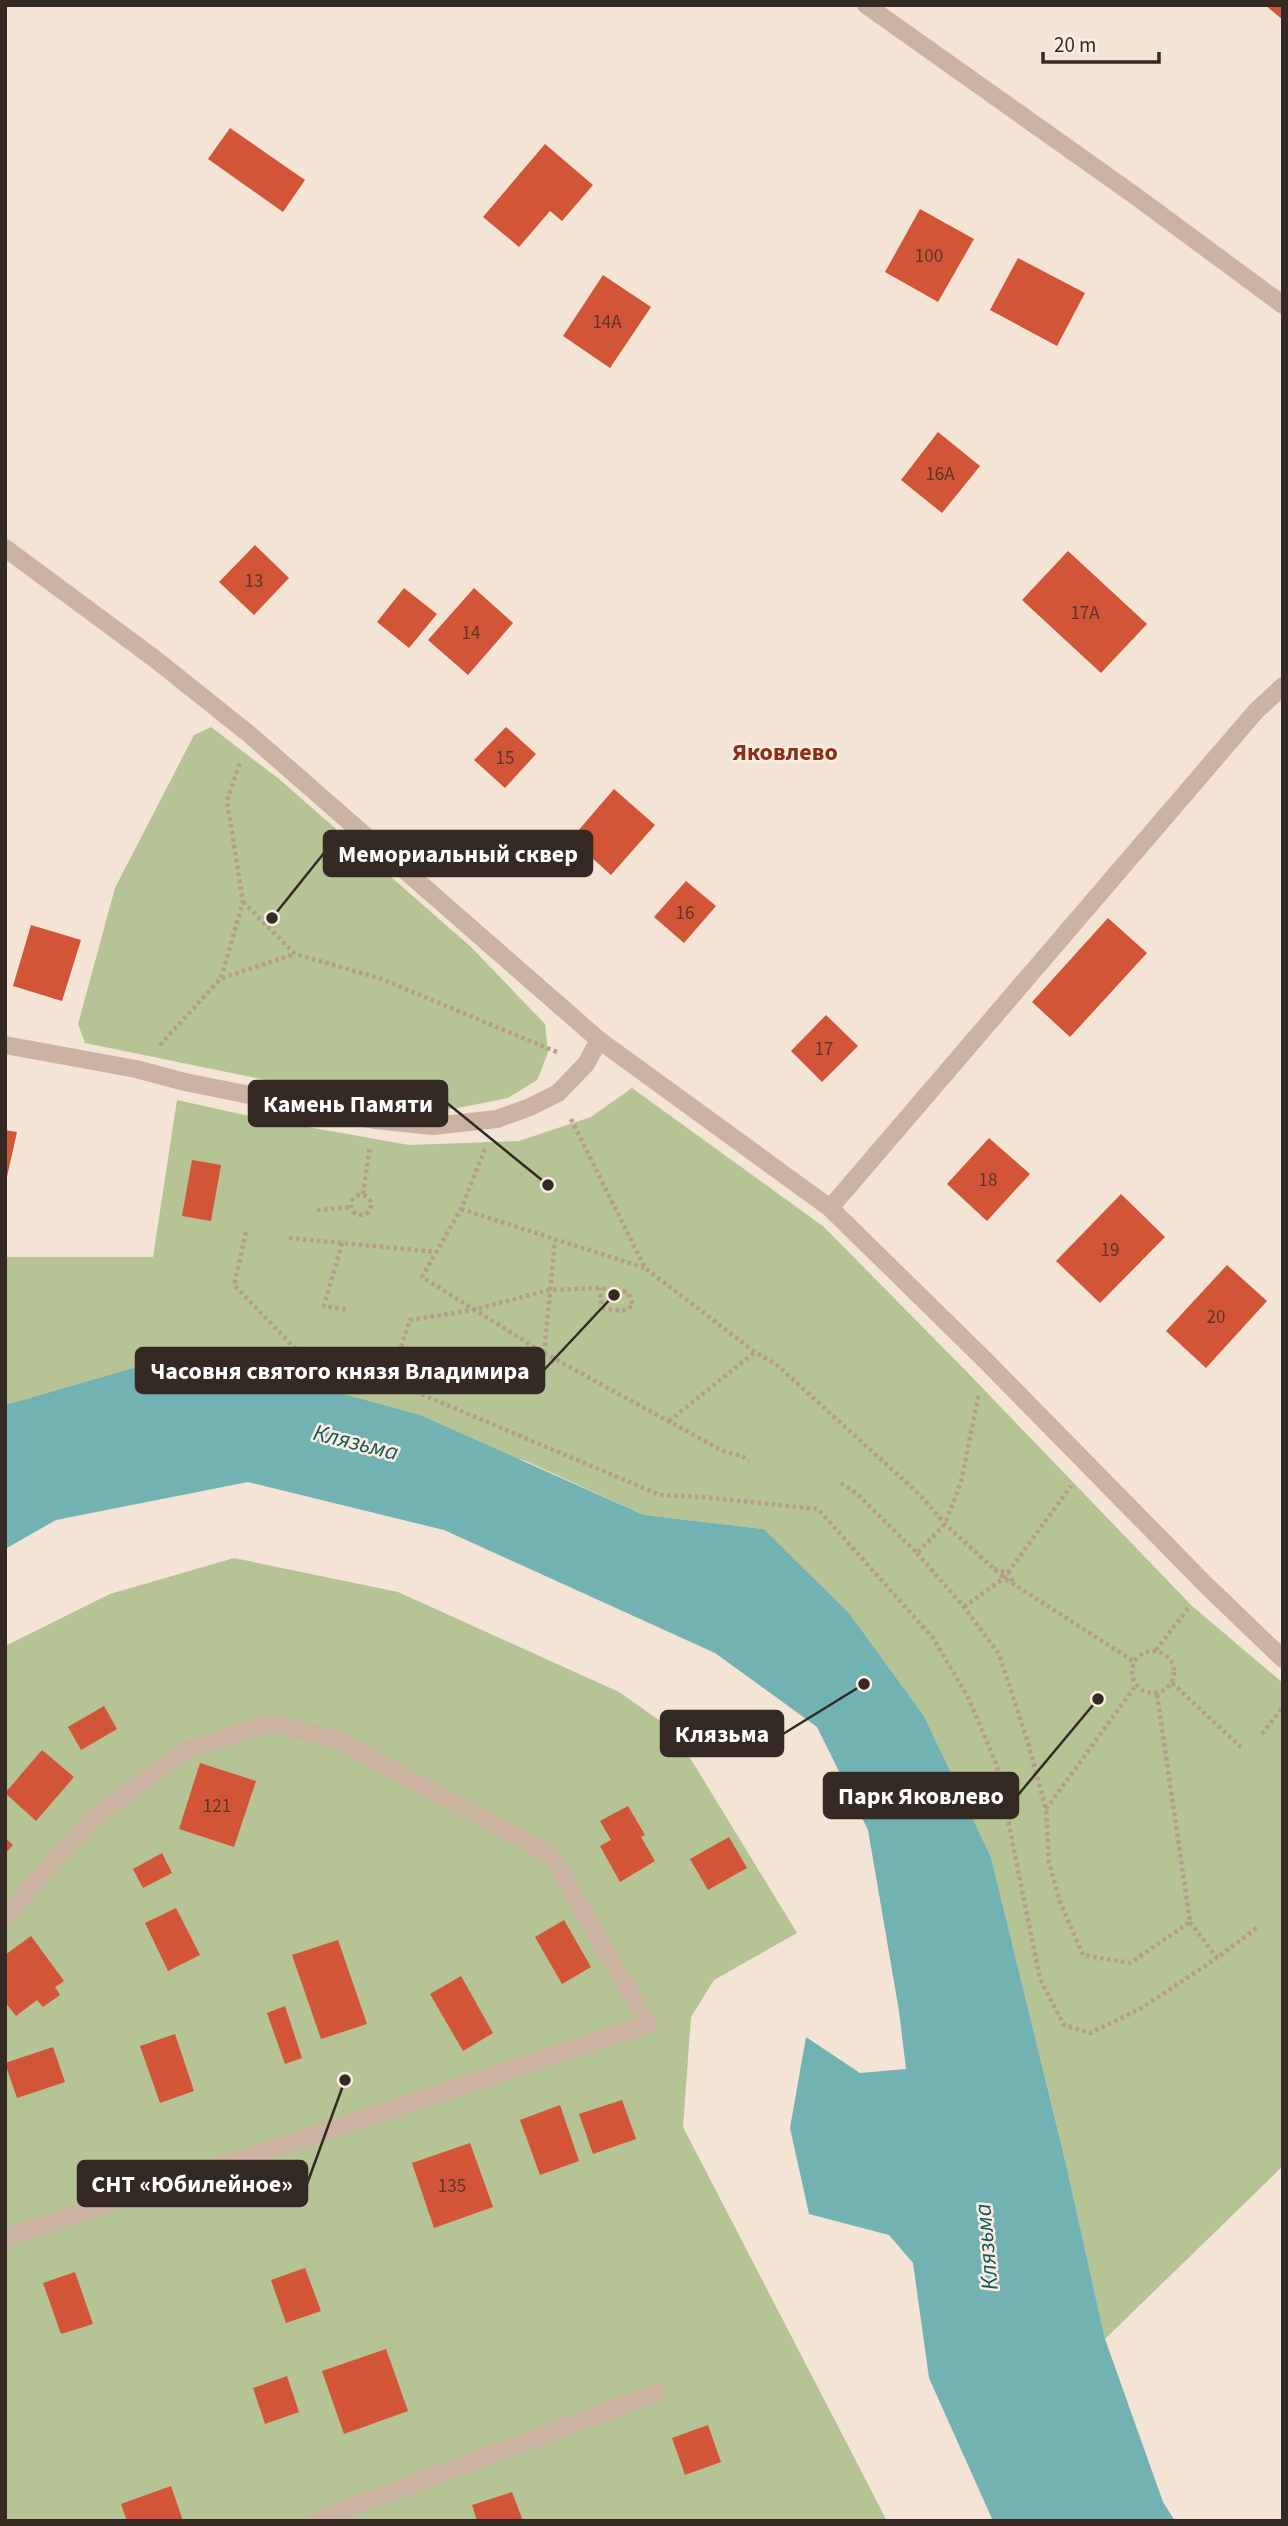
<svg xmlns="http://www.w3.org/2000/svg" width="1288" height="2526" font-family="'Source Sans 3',sans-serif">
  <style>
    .green { fill: #b5c395 }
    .water { fill: #72b2b2 }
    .building { fill: #d15536 }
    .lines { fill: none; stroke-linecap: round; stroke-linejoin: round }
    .path { stroke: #b79c8b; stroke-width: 4.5; stroke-dasharray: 3.5 3.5; stroke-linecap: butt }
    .lane { stroke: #cbb3a1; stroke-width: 18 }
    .street { stroke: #cbb3a1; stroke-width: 18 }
    .labels { text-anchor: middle; stroke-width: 5; stroke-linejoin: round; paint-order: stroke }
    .number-label { font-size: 19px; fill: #5c3428 }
    .neighbourhood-label { font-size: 24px; font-weight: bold; fill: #8a2e17; stroke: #faeee2 }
    .water-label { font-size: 24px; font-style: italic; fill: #175859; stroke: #faeee2 }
    .leader { fill: none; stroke: #352924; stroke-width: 2.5 }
    .callout-dot { fill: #352924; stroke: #faeee2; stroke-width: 2.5 }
    .callout { fill: #352924; stroke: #352924; stroke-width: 2.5 }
    .callout-label { font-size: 24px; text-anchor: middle; font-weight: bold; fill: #fff }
  </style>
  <rect width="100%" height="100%" fill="#f3e4d5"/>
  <!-- green -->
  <g class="green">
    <polygon points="211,727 279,779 471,947 545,1024 548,1053 537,1080 508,1098 453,1109 389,1105 85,1043 78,1024 115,888 194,735"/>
    <polygon points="632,1088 824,1227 968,1373 1192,1606 1283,1683 1283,2166 1105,2339 1066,2164 991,1857 924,1716 849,1613 764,1529 644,1515 526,1461 140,1366 5,1405 5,1257 153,1257 177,1100 263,1119 409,1145 519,1141 591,1117"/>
    <polygon points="234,1558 398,1592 619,1692 673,1730 797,1933 714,1980 691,2017 683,2127 887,2521 5,2521 5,1646 110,1594"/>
  </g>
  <!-- water -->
  <polygon class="water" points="140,1366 306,1384 420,1415 644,1515 764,1529 849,1613 924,1716 991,1857 1066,2164 1105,2339 1163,2502 1175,2521 993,2521 929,2378 913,2263 889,2235 809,2214 790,2128 806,2037 860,2073 906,2069 899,2011 868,1830 817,1727 715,1653 444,1530 248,1482 56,1520 5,1549 5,1405"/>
  <!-- building -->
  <g class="building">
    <polygon points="1265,5 1283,5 1283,20"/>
    <polygon points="230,128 305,180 283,212 208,159"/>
    <polygon points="545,144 593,185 562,221 550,211 519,247 483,217"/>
    <polygon points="920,209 974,239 938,302 885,272"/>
    <polygon points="1018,258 1085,293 1057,346 990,310"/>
    <polygon points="603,275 651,307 610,368 563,336"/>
    <polygon points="938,432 980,466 942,513 901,480"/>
    <polygon points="255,545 289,578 254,615 219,582"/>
    <polygon points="1068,551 1147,624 1101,673 1022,600"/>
    <polygon points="404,588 437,614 409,648 377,622"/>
    <polygon points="474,588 513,623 468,675 428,640"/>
    <polygon points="506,727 536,754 505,788 474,760"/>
    <polygon points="614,789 655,825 611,875 571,839"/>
    <polygon points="686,881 716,906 684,943 654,917"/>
    <polygon points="1108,918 1147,953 1070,1037 1032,1002"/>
    <polygon points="31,925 81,940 62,1001 13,986"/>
    <polygon points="826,1015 858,1046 822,1082 791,1051"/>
    <polygon points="5,1130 17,1132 6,1181 5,1181"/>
    <polygon points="989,1138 1030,1174 987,1221 947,1184"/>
    <polygon points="192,1160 221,1165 211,1221 182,1216"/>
    <polygon points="1121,1194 1165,1237 1100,1303 1056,1261"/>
    <polygon points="1227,1265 1267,1301 1206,1368 1166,1331"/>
    <polygon points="104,1706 117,1729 81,1750 68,1727"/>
    <polygon points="42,1750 74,1777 36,1821 5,1793"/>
    <polygon points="200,1763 256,1781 234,1847 179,1829"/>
    <polygon points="628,1806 645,1835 641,1837 655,1861 620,1882 600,1846 611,1840 600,1821"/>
    <polygon points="729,1837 747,1868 708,1890 690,1859"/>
    <polygon points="5,1838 13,1845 5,1854"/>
    <polygon points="162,1853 172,1873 143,1888 133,1869"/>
    <polygon points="176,1908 200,1955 168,1971 145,1923"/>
    <polygon points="564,1920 591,1967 562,1984 535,1937"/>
    <polygon points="31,1936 64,1981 55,1987 60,1995 43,2007 37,2000 16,2016 5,2002 5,1955"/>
    <polygon points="338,1940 367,2024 321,2039 292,1955"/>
    <polygon points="461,1976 493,2033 463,2051 430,1994"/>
    <polygon points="285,2006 302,2058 285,2064 267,2013"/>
    <polygon points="175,2034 194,2091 160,2103 140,2046"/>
    <polygon points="53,2047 65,2082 17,2098 5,2063"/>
    <polygon points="622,2100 636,2139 593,2154 579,2114"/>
    <polygon points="560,2105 579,2161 540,2175 520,2120"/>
    <polygon points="470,2143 493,2207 434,2228 412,2163"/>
    <polygon points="305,2268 321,2311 286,2323 271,2280"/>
    <polygon points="75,2272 93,2324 61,2334 43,2283"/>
    <polygon points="386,2349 408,2411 344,2434 322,2371"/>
    <polygon points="287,2376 299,2412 265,2424 253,2388"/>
    <polygon points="708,2425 721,2462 685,2475 672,2438"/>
    <polygon points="171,2486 183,2521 127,2521 121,2504"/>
    <polygon points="512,2492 523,2521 477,2521 472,2505"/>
  </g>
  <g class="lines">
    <!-- path -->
    <g class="path">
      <polyline points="243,902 295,954 379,978 559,1053"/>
      <polyline points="222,978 295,954"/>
      <polyline points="160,1045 221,978 243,902 227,801 240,762"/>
      <polyline points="571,1119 645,1268 755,1352 777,1365 920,1495 945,1524 1004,1578 1135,1662"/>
      <polyline points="485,1149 461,1209 422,1277 544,1353 723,1451 742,1456 749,1461"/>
      <polyline points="363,1194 370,1146"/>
      <circle cx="361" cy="1205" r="10"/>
      <polyline points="461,1209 645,1268"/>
      <polyline points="317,1210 351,1207"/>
      <polyline points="246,1232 234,1285 310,1364 369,1360 390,1381 660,1495 701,1497 818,1509 933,1638 968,1697 997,1766 1040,1979 1064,2025 1090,2033 1140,2009 1217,1958"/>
      <polyline points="289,1238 436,1252"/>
      <polyline points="342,1243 324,1306 349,1310"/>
      <polyline points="544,1353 555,1241"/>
      <polyline points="390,1380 410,1320 473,1310 549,1290 599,1288 628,1292 633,1306 622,1311 602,1308 599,1288"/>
      <polyline points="669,1421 755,1352"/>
      <polyline points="841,1483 857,1494 917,1553 945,1524 961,1482 979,1393"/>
      <polyline points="917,1553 964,1607 999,1654 1028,1743 1046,1809 1049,1862 1060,1902 1083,1955 1130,1963 1190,1922 1157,1694"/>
      <polyline points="994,1569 1009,1573 1013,1583"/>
      <polyline points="964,1607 1004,1578 1071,1486"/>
      <polyline points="1156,1650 1190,1606"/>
      <circle cx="1153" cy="1672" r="21"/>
      <polyline points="1172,1683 1241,1747"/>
      <polyline points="1262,1734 1283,1707"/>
      <polyline points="1046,1809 1136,1685"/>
      <polyline points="1190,1922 1217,1958 1258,1927"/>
    </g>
    <!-- lane -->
    <g class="lane">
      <polyline points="866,5 1134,195 1283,305"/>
      <polyline points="5,1917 48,1867 99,1813 185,1751 270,1723 336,1739 551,1855 648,2024 5,2238"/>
      <polyline points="314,2521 656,2393"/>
    </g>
    <!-- street -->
    <g class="street">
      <polyline points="5,548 155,659 249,734 599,1040 830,1208 986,1361 1206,1585 1283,1659"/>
      <polyline points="5,1045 136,1069 185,1082 374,1120 433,1126 497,1119 530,1107 558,1093 586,1064 599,1040"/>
      <polyline points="830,1208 1256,711 1283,686"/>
    </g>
  </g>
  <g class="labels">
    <!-- number labels -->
    <g class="number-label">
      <text x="929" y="262">100</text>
      <text x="607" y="328">14А</text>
      <text x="940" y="480">16А</text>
      <text x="254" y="587">13</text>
      <text x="1085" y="619">17А</text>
      <text x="471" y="639">14</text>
      <text x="505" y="764">15</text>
      <text x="685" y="919">16</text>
      <text x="824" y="1055">17</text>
      <text x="988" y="1186">18</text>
      <text x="1110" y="1256">19</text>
      <text x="1216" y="1323">20</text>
      <text x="217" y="1812">121</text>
      <text x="452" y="2192">135</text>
    </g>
    <!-- neighbourhood labels -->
    <g class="neighbourhood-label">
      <text x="785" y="760">Яковлево</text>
    </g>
    <!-- water labels -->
    <g class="water-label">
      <text transform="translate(356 1442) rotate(14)" y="8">Клязьма</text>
      <text transform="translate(986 2247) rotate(-95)" y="8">Клязьма</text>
    </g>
  </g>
  <!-- callouts -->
  <path class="leader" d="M272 918L324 853M548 1185L447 1103M614 1295L544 1370M864 1684L783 1734M1098 1699L1018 1795M345 2080L307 2184"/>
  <g class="callout-dot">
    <circle cx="272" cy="918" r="7"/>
    <circle cx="548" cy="1185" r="7"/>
    <circle cx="614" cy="1295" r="7"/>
    <circle cx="864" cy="1684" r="7"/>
    <circle cx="1098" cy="1699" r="7"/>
    <circle cx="345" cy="2080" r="7"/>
  </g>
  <g class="callout">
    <rect x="324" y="831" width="268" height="45" rx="7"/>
    <rect x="249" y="1081" width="198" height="45" rx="7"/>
    <rect x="136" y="1348" width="408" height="45" rx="7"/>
    <rect x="661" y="1711" width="122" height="45" rx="7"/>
    <rect x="824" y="1773" width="194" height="45" rx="7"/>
    <rect x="78" y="2161" width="229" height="45" rx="7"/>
  </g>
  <g class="callout-label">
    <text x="458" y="862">Мемориальный сквер</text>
    <text x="348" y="1112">Камень Памяти</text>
    <text x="340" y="1379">Часовня святого князя Владимира</text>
    <text x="722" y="1742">Клязьма</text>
    <text x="921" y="1804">Парк Яковлево</text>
    <text x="192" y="2192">СНТ «Юбилейное»</text>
  </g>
  <!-- border -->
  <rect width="1288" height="2526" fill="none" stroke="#352924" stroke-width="14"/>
  <!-- scale -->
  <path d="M1043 52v10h116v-10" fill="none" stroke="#352924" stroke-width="3.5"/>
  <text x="1054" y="52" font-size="21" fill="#352924" stroke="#faeee2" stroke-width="5" paint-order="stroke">20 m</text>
</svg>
